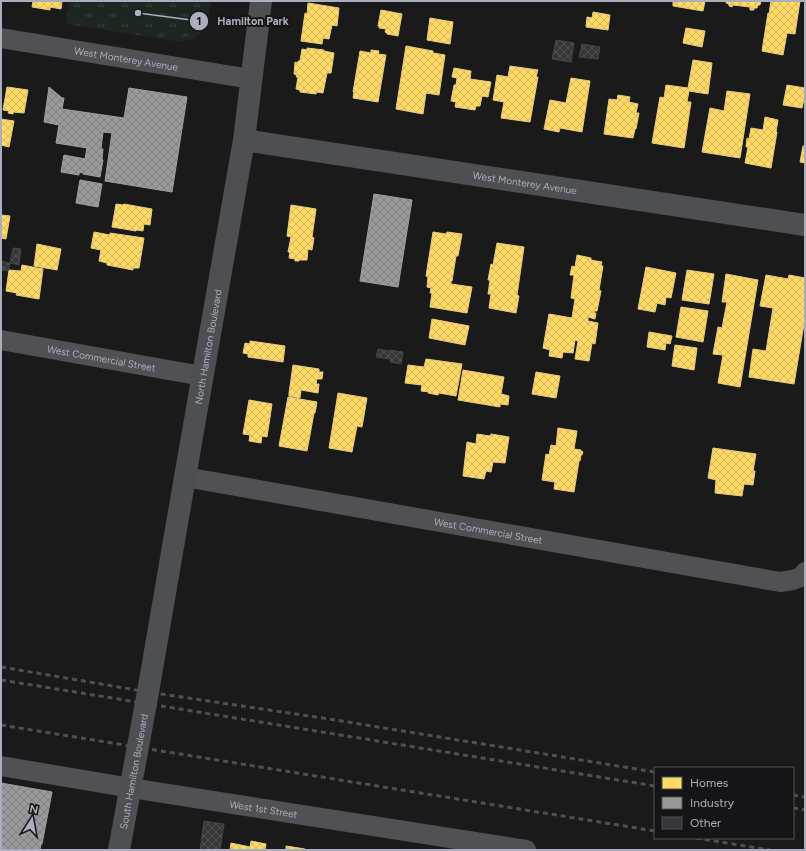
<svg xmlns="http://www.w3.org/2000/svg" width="806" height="851" font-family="Figtree,sans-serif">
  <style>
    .park { fill: url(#park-tufts) }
    .homes { fill: url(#homes-cross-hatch); stroke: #e6cc80 }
    .industry { fill: url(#industry-cross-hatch); stroke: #9e9fa4 }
    .building { fill: url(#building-cross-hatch); stroke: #434447 }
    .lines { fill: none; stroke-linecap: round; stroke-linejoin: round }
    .street { stroke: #505055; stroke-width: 20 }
    .secondary { stroke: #4e4f53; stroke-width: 22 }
    .rail { stroke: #4f5054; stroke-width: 3; stroke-dasharray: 5 4; stroke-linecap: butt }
    .labels { text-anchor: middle; stroke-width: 4; stroke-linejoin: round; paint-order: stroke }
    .street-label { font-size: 10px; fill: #abaebd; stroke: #151417 }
    .leader { fill: none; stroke: #abaebd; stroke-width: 1.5 }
    .callout-dot { fill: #abaebd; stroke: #151417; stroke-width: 1.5 }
    .mark-label { font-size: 12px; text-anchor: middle; font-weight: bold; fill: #111 }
    .callout-label { font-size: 11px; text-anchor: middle; font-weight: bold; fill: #abaebd; stroke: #151417; stroke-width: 4; stroke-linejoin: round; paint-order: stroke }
  </style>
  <defs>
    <pattern id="park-tufts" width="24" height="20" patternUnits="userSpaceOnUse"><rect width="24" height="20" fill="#1d2620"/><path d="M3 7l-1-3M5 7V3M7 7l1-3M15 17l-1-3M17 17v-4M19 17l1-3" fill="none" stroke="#3b433e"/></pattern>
    <pattern id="homes-cross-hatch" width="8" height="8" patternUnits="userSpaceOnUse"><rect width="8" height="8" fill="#ffd966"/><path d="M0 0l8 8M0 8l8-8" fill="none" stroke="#d6b85d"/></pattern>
    <pattern id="industry-cross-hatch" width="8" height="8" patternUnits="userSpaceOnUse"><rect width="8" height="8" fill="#999"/><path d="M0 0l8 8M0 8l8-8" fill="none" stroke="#808081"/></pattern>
    <pattern id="building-cross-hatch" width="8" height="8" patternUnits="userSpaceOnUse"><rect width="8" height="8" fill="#373739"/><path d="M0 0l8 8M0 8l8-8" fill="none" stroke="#515154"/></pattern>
  </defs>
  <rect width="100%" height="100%" fill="#1a1a1b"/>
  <!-- park -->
  <polygon class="park" points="69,1 211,1 206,27 196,38 182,42 66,24"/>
  <!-- homes -->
  <g class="homes">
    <polygon points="33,1 62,1 61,9 50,7 50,10 32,7"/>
    <polygon points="673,1 705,1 703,11 673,6"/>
    <polygon points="726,1 761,1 760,5 758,5 757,8 754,8 754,10 750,10 750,7 733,5 732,7 729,6 729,4 726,3"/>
    <polygon points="771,1 800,1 795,34 787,33 783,55 762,51 768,13 769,14"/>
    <polygon points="308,3 339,8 337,26 332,25 329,39 323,38 322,44 301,41 305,13 307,14"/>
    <polygon points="381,10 402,14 398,36 387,34 387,33 385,32 386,29 379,28 379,26 378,26"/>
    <polygon points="593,12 610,15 608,30 586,27 587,17 592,18"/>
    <polygon points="430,18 453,22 450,44 427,40"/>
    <polygon points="686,28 705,31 702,47 683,43"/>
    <polygon points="406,46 433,51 433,53 445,55 439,95 426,93 423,114 396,109"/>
    <polygon points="307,48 324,50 324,51 334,53 331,73 327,73 323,93 317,92 316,94 300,92 300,90 296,89 298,77 296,77 297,75 294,74 295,62 298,63 298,61 300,61 302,49 307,50"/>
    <polygon points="371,50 379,51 378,54 386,55 378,102 353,98 354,92 353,92 360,51 371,53"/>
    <polygon points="693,60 712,63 708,94 689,91 687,102 691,102 684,148 652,143 660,97 664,98 666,85 688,88"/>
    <polygon points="510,66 538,70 536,77 538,77 530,122 501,118 504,102 493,100 497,75 508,77"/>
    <polygon points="454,68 471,71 470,79 491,82 488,97 482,96 480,106 476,106 475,110 455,107 456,102 451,101 454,85 456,85 457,78 452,77"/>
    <polygon points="571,78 590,81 582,132 560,128 559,132 544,129 550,100 566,103"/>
    <polygon points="787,85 805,88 805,95 802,108 783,105"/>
    <polygon points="7,87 28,90 24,113 13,112 13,114 8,113 9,111 3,110"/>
    <polygon points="727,91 750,94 740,158 702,152 710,108 724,111"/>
    <polygon points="618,95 630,97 629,102 638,104 636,113 639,113 636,129 635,129 633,138 604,134 609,99 617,100"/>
    <polygon points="765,117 778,120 776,132 777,132 771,168 745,163 748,147 746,147 747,138 749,139 751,128 763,130"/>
    <polygon points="1,119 14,121 9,147 1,145"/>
    <polygon points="803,146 805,146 805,163 800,162"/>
    <polygon points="116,204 123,205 124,204 152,209 150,225 144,224 143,231 136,230 136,231 112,227"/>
    <polygon points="291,205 316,209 312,237 314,238 312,250 308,249 307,260 299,260 299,261 295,261 295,259 289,258 290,252 288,252 291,237 287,236"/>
    <polygon points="1,215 10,216 6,239 1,238"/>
    <polygon points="94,232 110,235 110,233 144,238 139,268 133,268 133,270 107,265 107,263 99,261 101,250 91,248"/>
    <polygon points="433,232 446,234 447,232 462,234 458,256 456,256 452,281 451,281 451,284 472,287 467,313 430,307 432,293 430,293 431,288 427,287 428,277 426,276"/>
    <polygon points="497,243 524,247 517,295 519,296 516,313 489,308 491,294 488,294 490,280 488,280 491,264 493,265"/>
    <polygon points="37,244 61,249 57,270 34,266"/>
    <polygon points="577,255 591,258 591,260 602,262 601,266 603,266 599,290 601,291 597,311 594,311 594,313 596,313 595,319 588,317 588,321 598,323 595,344 592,343 589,361 575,359 578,341 575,340 573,353 563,352 562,358 549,356 550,350 543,348 549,314 572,318 575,299 571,298 574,275 570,275 572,266 575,267"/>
    <polygon points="22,265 43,269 39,299 16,295 17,293 6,291 9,270 21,271"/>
    <polygon points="646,267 676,273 671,298 666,297 665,305 657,303 655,312 638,309"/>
    <polygon points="687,270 714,274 709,304 682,300"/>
    <polygon points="726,274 758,280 740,387 718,383 723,355 713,354 718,327 722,328 727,302 722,302"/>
    <polygon points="766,275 788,279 789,275 805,278 805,318 794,384 749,377 753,349 766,351 773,308 760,306"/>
    <polygon points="681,307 708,311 703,342 676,337"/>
    <polygon points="432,319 469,326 465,345 429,338"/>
    <polygon points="649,332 672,336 670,344 666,343 665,350 647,347"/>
    <polygon points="250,341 285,346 283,362 248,357 248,354 243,353 245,343 250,344"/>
    <polygon points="675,345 697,348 694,370 672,366"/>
    <polygon points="426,359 462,364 456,396 439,393 438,395 428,393 429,392 421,391 422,385 405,383 408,365 424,367"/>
    <polygon points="293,365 319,369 319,372 323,372 322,379 317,379 316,384 319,384 318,393 301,390 300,398 289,396 289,393"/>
    <polygon points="463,370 504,377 501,394 509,396 508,405 500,404 500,407 458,400"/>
    <polygon points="536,372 560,376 556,398 532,394"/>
    <polygon points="338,393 367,398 362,427 357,426 352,452 329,448"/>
    <polygon points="288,397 317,402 315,413 314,413 307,451 279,446"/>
    <polygon points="249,400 272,404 267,437 262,436 261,443 249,441 250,435 243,434"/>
    <polygon points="558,428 577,431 574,449 581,450 581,451 583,452 582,455 581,455 580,461 579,461 574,492 554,489 555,482 542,480 546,454 549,455 551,445 556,446"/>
    <polygon points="477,434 490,436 491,434 509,437 505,463 493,462 491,472 486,471 484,479 463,476 467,442 476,444"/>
    <polygon points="713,448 756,454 753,471 755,471 753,485 744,484 742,496 715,493 716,480 708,478"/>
    <polygon points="251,841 266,844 265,850 267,850 230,850 231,843 250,847"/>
    <polygon points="286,846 305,849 304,850 286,850"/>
  </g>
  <!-- industry -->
  <g class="industry">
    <polygon points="49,87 62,98 64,98 62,109 124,118 129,88 187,97 172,192 105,181 112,133 103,132 101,149 103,149 102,159 103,160 100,177 83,174 83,173 79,172 79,175 61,172 64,155 85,159 87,148 56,143 59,125 44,122"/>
    <polygon points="80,180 102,184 98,207 76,203"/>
    <polygon points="374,194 412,200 398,287 360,281"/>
    <polygon points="1,783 52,792 42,844 41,844 40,850 10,850 1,848"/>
  </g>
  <!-- building -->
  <g class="building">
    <polygon points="556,40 574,43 571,62 552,59"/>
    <polygon points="582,44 600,47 598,59 579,57"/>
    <polygon points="13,248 21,249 19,265 10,263"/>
    <polygon points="1,261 10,263 8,271 1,270"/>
    <polygon points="378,349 390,351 389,359 376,357"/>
    <polygon points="391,350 403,352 401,364 390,362"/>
    <polygon points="204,821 224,824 220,850 200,850"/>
  </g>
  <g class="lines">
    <!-- street -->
    <g class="street">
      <path id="s1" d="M1 38 251 79"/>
      <path id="s2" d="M1 340 202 376"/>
      <path id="s3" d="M185 477 780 582 793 580 803 576 805 572"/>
      <path id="s4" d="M1 766 131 788 526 850"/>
    </g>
    <!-- secondary -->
    <g class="secondary">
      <path id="s5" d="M244 140 805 225"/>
      <path id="s6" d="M119 850 148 692 185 477 244 140 261 1"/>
    </g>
    <!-- rail -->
    <g class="rail">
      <polyline points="1,667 148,692 329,719 655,772"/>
      <polyline points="1,680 655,786"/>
      <polyline points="1,725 655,831"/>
      <polyline points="793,795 805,797"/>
      <polyline points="793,808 805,810"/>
      <polyline points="696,838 770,850"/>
    </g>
  </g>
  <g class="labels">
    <!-- street labels -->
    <g class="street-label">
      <text dy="4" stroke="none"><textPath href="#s1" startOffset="127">West Monterey Avenue</textPath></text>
      <text dy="4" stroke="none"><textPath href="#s5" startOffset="284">West Monterey Avenue</textPath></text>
      <text dy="4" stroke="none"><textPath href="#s6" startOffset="511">North Hamilton Boulevard</textPath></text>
      <text dy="4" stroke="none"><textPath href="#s2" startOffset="102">West Commercial Street</textPath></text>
      <text dy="4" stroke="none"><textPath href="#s3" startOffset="308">West Commercial Street</textPath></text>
      <text dy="4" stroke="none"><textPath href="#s6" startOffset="80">South Hamilton Boulevard</textPath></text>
      <text dy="4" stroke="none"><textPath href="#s4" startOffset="266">West 1st Street</textPath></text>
    </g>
  </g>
  <!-- callouts -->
  <path class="leader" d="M138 13L199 21"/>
  <g class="callout-dot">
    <circle cx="138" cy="13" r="4"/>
    <circle cx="199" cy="21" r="10"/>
  </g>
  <g class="mark-label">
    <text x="199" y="25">1</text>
  </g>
  <g class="callout-label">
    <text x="253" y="25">Hamilton Park</text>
  </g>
  <!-- border -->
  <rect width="806" height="851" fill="none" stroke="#abaebd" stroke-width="4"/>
  <!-- legend -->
  <rect x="654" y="767" width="140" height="72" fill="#151417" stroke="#515259"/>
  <rect x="662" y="777" width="20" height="12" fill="#ffd966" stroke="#515259"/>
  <text x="690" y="787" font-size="12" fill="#abaebd">Homes</text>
  <rect x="662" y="797" width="20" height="12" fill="#999999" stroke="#515259"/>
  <text x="690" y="807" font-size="12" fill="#abaebd">Industry</text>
  <rect x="662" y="817" width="20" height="12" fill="#373739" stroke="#515259"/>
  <text x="690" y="827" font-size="12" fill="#abaebd">Other</text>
  <!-- north arrow -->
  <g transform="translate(32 819) rotate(11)" stroke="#151417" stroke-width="3" paint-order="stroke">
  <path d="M0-3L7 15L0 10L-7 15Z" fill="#abaebd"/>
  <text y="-6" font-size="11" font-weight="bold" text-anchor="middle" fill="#abaebd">N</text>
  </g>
</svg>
